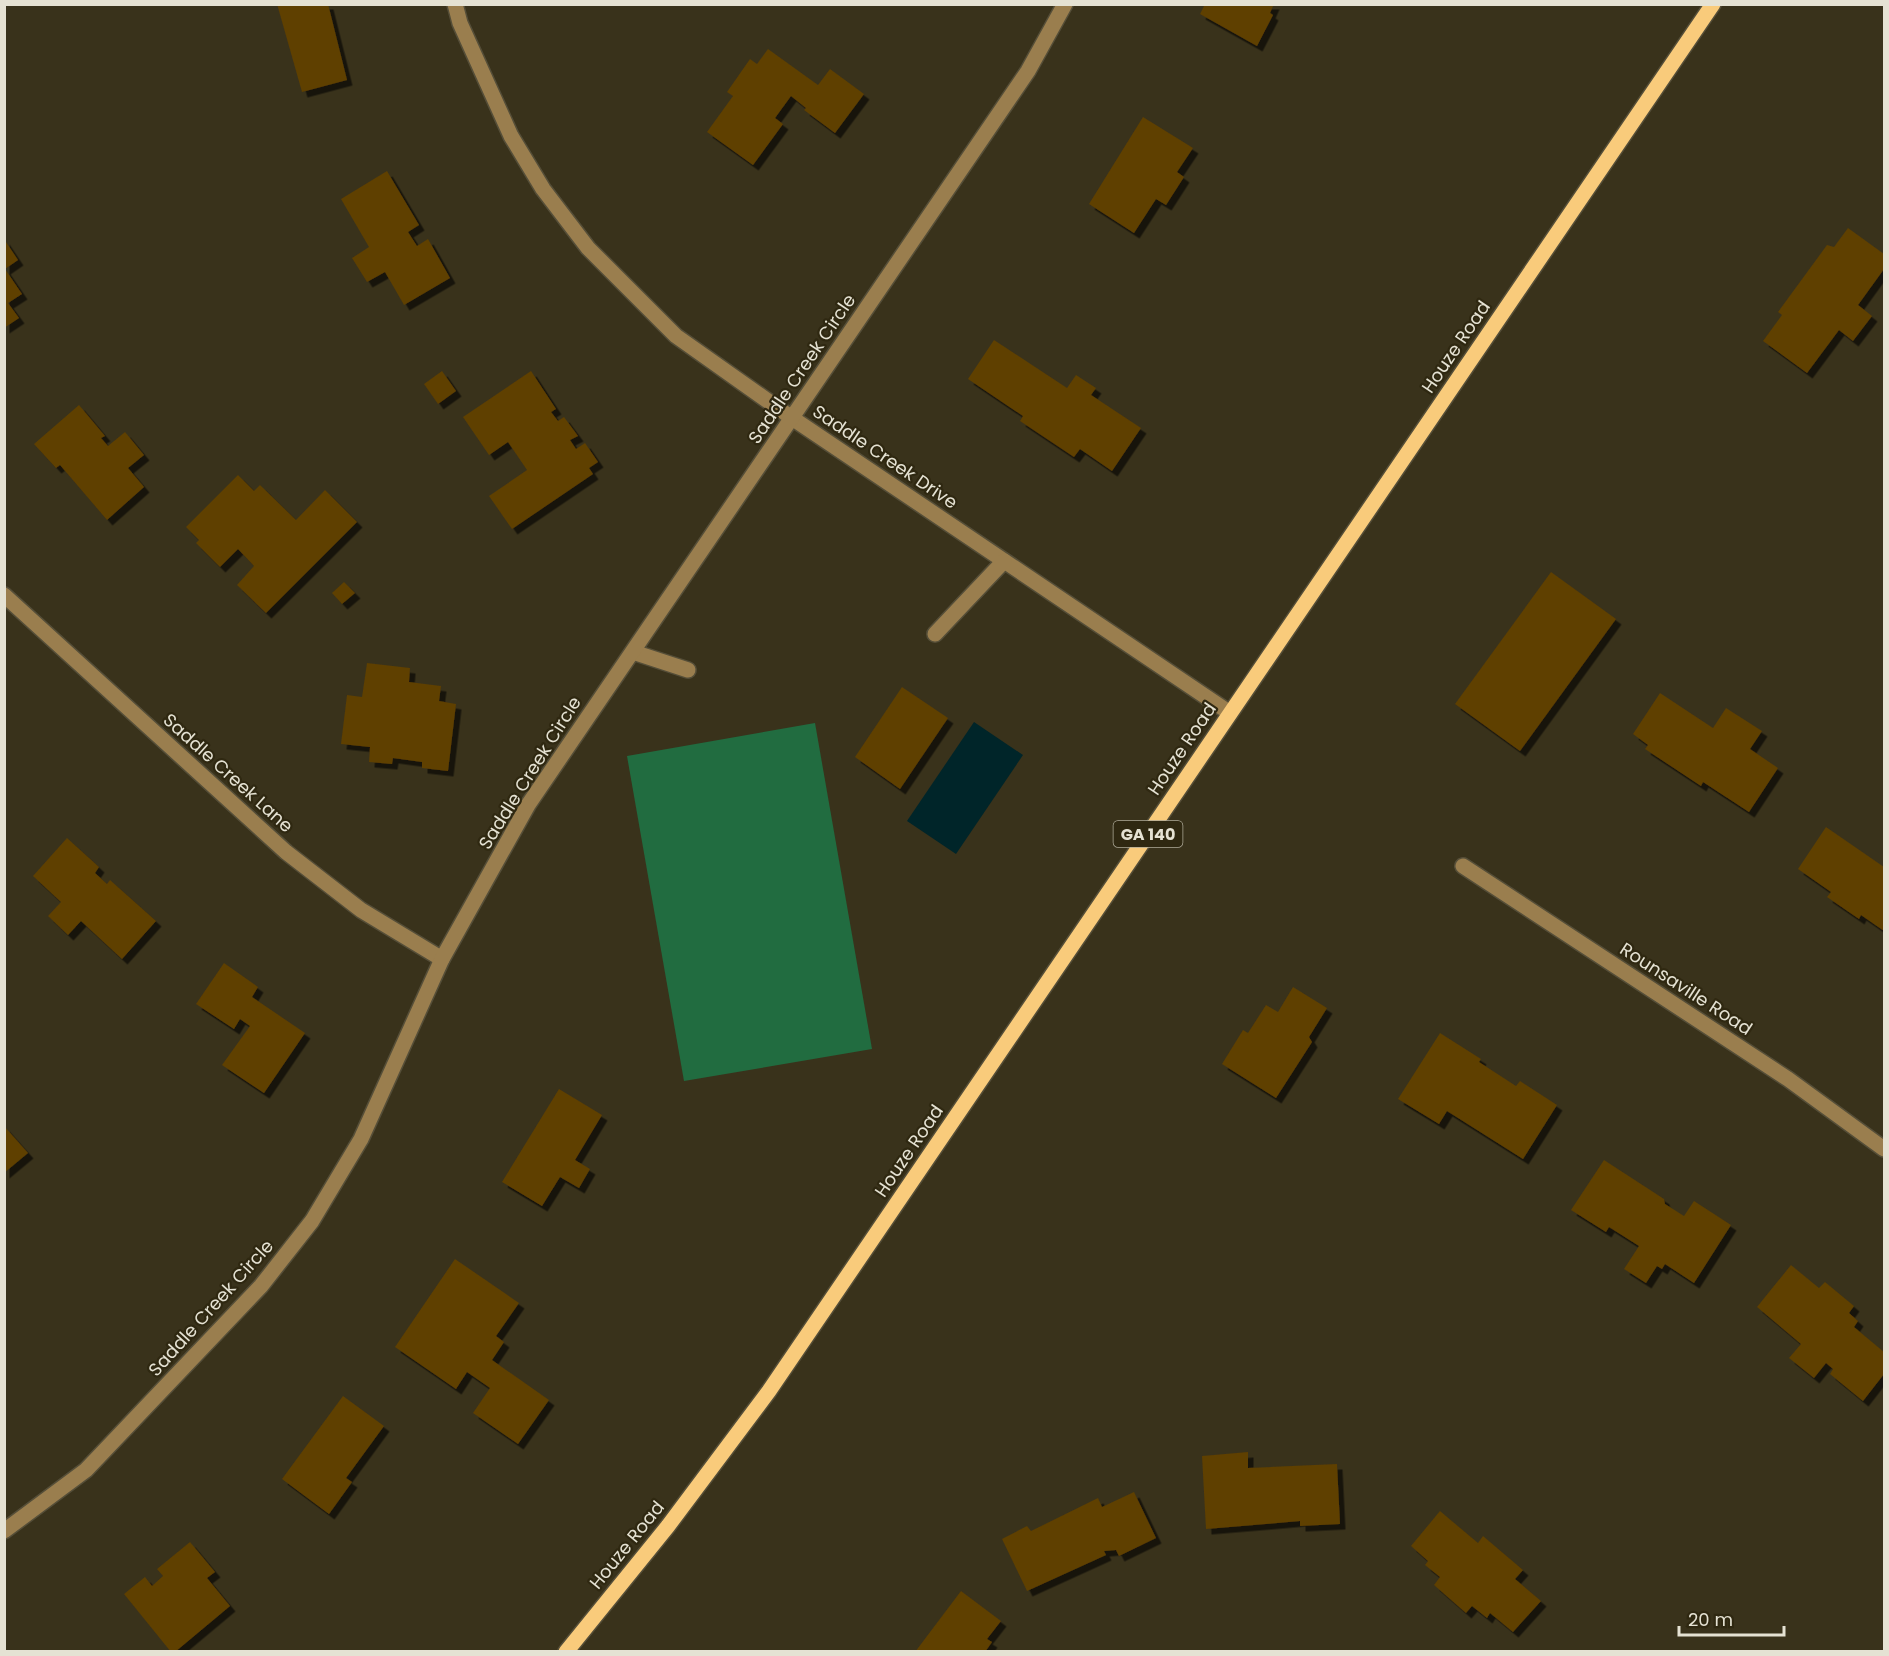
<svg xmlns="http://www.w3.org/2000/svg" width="1889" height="1656" font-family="Poppins,sans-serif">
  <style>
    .green { fill: #216c40 }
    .water { fill: #002529 }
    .building { fill: #5e3f00; filter: url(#shadow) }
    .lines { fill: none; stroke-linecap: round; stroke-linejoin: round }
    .minor-casing { stroke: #554e38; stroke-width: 18 }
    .major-casing { stroke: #554e38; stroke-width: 18 }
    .minor { stroke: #9a7e4e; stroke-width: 15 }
    .major { stroke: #f9cb7b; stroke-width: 15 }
    .labels { text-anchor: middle; stroke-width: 4.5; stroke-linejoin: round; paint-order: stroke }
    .shield { fill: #2f2811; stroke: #aeaa99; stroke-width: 1.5 }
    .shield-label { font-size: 16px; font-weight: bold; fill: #e5e2d3 }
    .street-label { font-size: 18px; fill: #e5e2d3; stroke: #2f2811 }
  </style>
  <defs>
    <filter id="shadow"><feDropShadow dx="5.5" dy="5.5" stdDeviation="0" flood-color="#0009"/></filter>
  </defs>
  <rect width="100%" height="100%" fill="#39321b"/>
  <!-- green -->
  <polygon class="green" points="815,723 872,1049 684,1081 627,756"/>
  <!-- water -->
  <polygon class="water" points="974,722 1023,755 956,854 907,821"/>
  <!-- building -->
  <g class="building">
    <polygon points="277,4 328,4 347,80 302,92"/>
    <polygon points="1205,4 1274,4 1270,13 1273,15 1257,46 1200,14"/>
    <polygon points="768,49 818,85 830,69 864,94 835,133 804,110 806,108 791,96 775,118 783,124 753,165 707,132 733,96 727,92 750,59 757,64"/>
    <polygon points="1143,117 1193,148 1177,172 1184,177 1166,205 1156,199 1134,233 1089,204"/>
    <polygon points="387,171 419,225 408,232 417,246 428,239 450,278 404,305 385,272 367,282 352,258 369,247 341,199"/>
    <polygon points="1848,228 1884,254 1884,269 1858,305 1872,316 1853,341 1839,330 1807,373 1763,341 1782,315 1778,312 1827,245 1834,247"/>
    <polygon points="4,239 18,260 5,269 22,294 8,303 19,318 4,328"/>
    <polygon points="994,340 1067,388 1076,375 1096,388 1091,395 1141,428 1112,471 1080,449 1074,457 1020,421 1023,416 968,379"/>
    <polygon points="442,371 456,391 438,404 424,384"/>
    <polygon points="531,371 556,409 551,412 558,421 564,417 578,436 570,440 576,449 585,443 598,462 589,468 593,474 512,529 489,496 527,470 508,442 489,455 463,417"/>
    <polygon points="79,405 105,436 101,438 108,446 125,432 144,455 128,468 144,487 107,520 60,465 56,468 34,444"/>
    <polygon points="238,475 254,491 260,485 296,520 325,490 357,522 266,613 237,585 254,566 238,549 220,567 196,543 199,540 186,527"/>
    <polygon points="1551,572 1616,619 1520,751 1455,704"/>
    <polygon points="344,582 355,593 342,604 332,593"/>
    <polygon points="367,663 410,668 409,682 441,686 439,701 456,704 448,771 422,768 422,762 393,758 392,764 369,762 370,747 341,744 347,695 362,697"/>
    <polygon points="902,687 948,718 900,789 855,757"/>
    <polygon points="1660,693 1713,728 1726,708 1762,731 1750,749 1778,768 1749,812 1703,782 1701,786 1645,749 1648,745 1633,734"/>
    <polygon points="1826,827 1884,867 1884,931 1861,915 1859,919 1827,897 1831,892 1798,869"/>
    <polygon points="67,838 99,867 95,873 107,884 110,880 156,921 122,959 81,921 68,935 48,916 61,902 33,876"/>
    <polygon points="224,963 258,987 252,997 305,1033 264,1093 222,1065 250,1026 240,1019 234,1029 196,1004"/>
    <polygon points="1293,987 1327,1008 1309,1037 1312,1042 1276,1098 1222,1064 1243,1030 1248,1033 1266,1005 1278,1012"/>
    <polygon points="1440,1033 1481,1059 1479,1062 1516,1086 1520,1081 1557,1105 1523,1159 1447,1111 1439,1124 1398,1099"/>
    <polygon points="559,1089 602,1115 575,1160 590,1169 579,1188 560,1177 542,1206 502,1182"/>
    <polygon points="4,1126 28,1153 4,1173"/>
    <polygon points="1604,1160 1664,1199 1665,1204 1684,1216 1694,1201 1731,1225 1694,1283 1665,1264 1662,1269 1657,1266 1646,1283 1624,1269 1639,1246 1609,1227 1606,1232 1571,1210"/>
    <polygon points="455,1259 519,1303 496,1336 504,1342 492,1360 549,1400 518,1444 473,1413 490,1388 467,1372 456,1389 395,1347"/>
    <polygon points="1791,1265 1819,1288 1825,1282 1854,1306 1849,1313 1858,1321 1854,1327 1884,1352 1884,1374 1863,1401 1830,1374 1833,1369 1826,1363 1814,1378 1789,1358 1801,1344 1757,1307"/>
    <polygon points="343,1396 384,1426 346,1478 352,1482 329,1514 282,1479"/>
    <polygon points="1248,1452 1248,1468 1337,1464 1340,1524 1300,1526 1300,1521 1206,1529 1202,1456"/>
    <polygon points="1134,1492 1156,1538 1119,1556 1116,1550 1104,1551 1106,1555 1027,1591 1002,1539 1027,1526 1031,1531 1098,1498 1102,1507"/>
    <polygon points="1440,1511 1478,1543 1483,1536 1523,1570 1515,1579 1541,1601 1513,1632 1490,1613 1487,1618 1472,1606 1466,1613 1434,1585 1440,1577 1425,1565 1428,1561 1411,1546"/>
    <polygon points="190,1542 215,1572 207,1578 230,1606 175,1652 171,1652 124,1594 145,1577 152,1586 163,1576 157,1569"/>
    <polygon points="961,1591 1001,1621 987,1639 992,1642 985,1652 915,1652"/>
  </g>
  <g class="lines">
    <defs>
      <g id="minor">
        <polyline points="455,4 460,23 511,136 543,189 588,248 676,336 792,418 1230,713"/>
        <polyline points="4,595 286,852 361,910 442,959"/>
        <polyline points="935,634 1004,561"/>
        <polyline points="633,652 688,670"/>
        <polyline points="1463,866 1788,1079 1884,1149"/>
        <polyline points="4,1531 86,1470 261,1286 312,1221 361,1139 442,959 528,805 1028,71 1065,4"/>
      </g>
      <polyline id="major" points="566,1652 668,1526 769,1391 1713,4"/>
    </defs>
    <!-- minor casing -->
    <use href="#minor" class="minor-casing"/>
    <!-- major casing -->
    <use href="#major" class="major-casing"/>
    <!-- minor -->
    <use href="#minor" class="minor"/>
    <!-- major -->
    <use href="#major" class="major"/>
  </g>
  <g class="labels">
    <!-- shield labels -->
    <rect class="shield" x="1113.5" y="821" width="69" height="26" rx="4.5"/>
    <g class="shield-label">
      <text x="1148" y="840">GA 140</text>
    </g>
    <!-- street labels -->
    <g class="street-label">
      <text transform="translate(1456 347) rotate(-56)" y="6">Houze Road</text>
      <text transform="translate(802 369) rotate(-56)" y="6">Saddle Creek Circle</text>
      <text transform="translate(885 457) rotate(34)" y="6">Saddle Creek Drive</text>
      <text transform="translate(1182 749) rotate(-56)" y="6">Houze Road</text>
      <text transform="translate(228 773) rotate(42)" y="6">Saddle Creek Lane</text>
      <text transform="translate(530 773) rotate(-58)" y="6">Saddle Creek Circle</text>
      <text transform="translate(1686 989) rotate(33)" y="6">Rounsaville Road</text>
      <text transform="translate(909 1151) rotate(-56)" y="6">Houze Road</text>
      <text transform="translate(211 1308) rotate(-48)" y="6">Saddle Creek Circle</text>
      <text transform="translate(627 1545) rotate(-51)" y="6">Houze Road</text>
    </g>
  </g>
  <!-- border -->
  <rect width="1889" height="1656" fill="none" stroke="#e5e2d3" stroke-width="12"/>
  <!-- scale -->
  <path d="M1679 1626v9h105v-9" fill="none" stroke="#e5e2d3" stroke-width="3"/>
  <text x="1688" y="1626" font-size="18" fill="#e5e2d3" stroke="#2f2811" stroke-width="4.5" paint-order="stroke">20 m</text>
</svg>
